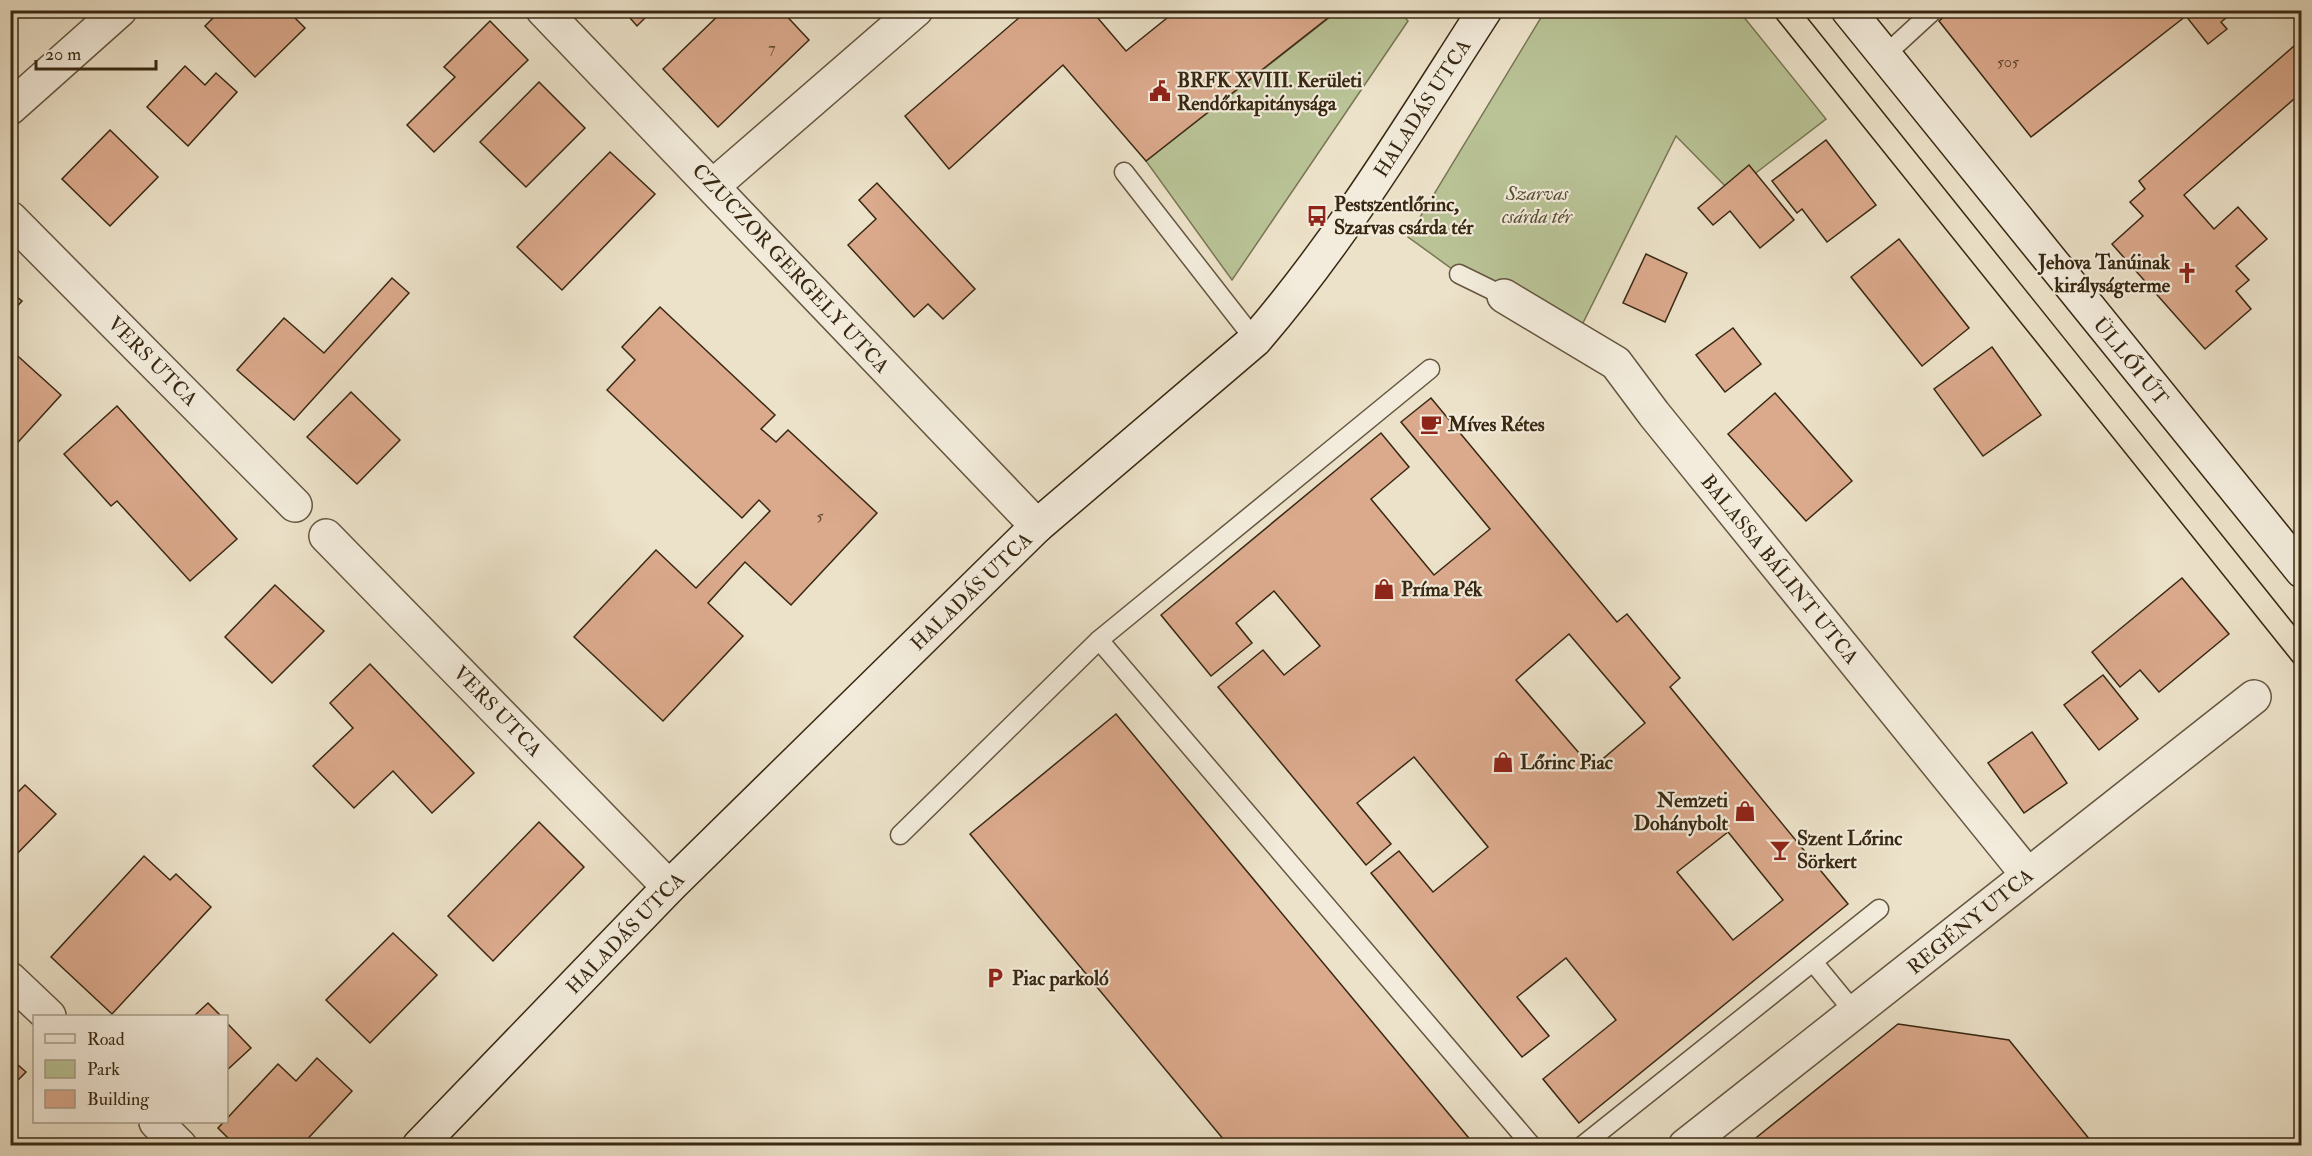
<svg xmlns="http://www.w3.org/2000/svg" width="2312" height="1156" font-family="'IM FELL Double Pica',serif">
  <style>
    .green { fill: #b9c396; stroke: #787654; stroke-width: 1.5 }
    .building { fill: #dba98c; stroke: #382812; stroke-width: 1.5; fill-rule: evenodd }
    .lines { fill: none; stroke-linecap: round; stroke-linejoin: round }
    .service-casing { stroke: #655640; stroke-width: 21 }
    .minor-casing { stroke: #655640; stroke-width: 36 }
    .tertiary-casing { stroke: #655640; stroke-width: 36 }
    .secondary-casing { stroke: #382812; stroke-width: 36 }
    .service { stroke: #f3ecdc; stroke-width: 18 }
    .minor { stroke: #f3ecdc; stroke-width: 33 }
    .tertiary { stroke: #f3ecdc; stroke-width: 33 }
    .secondary { stroke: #f3ecdc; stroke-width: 33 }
    .tram { stroke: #382812; stroke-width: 1.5 }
    .labels { text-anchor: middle; stroke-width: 4.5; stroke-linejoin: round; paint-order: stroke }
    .number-label { font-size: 16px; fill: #614830 }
    .poi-label { font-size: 20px; font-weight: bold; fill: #382812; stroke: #f3ecdc; text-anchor: start }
    .street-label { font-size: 20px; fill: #382812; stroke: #f3ecdc }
    .park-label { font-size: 20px; font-style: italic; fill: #584f33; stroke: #f3ecdc }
  </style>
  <rect width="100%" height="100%" fill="#ece2c9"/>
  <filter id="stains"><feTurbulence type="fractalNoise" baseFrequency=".00333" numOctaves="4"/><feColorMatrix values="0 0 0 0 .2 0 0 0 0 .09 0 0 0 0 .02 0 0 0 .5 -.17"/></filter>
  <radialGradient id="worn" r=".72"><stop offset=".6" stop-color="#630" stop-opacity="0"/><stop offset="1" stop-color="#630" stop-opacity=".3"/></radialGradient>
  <!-- green -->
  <g class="green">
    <polygon points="1338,11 1399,11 1408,21 1232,280 1146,161"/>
    <polygon points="1545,11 1739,11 1826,119 1731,192 1676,136 1575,339 1459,274 1408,237"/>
  </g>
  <!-- building -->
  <g class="building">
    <polygon points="221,10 287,10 305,28 255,77 205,26"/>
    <polygon points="623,10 653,10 637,26"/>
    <polygon points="724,10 781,10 809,40 718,127 663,69"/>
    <polygon points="1028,10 1091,10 1126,51 1177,10 1338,10 1146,161 1063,65 949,169 905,116"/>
    <polygon points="1952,10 2053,11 2236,10 2221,22 2227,29 2208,44 2186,16 2031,137 1939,21"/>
    <polygon points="490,21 528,60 434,152 407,125 455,77 444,67"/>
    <polygon points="2302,39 2302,92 2184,195 2214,229 2238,207 2267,239 2236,266 2249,280 2236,291 2251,309 2205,349 2112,244 2143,216 2130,202 2145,189 2139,181"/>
    <polygon points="185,66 205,85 216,73 237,92 188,146 147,107"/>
    <polygon points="539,82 585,128 526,187 480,142"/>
    <polygon points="110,130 158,177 110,226 62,179"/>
    <polygon points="1826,140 1876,205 1827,242 1802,209 1797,213 1772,181"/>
    <polygon points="610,152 655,194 562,290 517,247"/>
    <polygon points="1749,165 1794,220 1760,248 1730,211 1713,225 1698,208"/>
    <polygon points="877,183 975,289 943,319 928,304 914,317 848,245 876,219 859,200"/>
    <polygon points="1899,239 1969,328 1922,366 1851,277"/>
    <polygon points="1646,254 1687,273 1665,322 1623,303"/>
    <polygon points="392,278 409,293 294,420 237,370 284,318 324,353"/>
    <polygon points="10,291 22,301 10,314"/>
    <polygon points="660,307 775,415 761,429 776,442 788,430 877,513 791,605 745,562 708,603 743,636 663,721 574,637 656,550 696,588 770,511 759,500 742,518 607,390 635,360 622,347"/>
    <polygon points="1733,328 1761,364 1725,392 1696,355"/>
    <polygon points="1992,347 2041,415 1983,456 1934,389"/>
    <polygon points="10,349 61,395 11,450 10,449"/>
    <polygon points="351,392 400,440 357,484 307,437"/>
    <polygon points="1775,393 1852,481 1806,521 1728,434"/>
    <path d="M1431 398 1617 622 1627 614 1680 678 1670 687 1848 904 1579 1123 1543 1079 1616 1020 1566 958 1517 997 1549 1036 1522 1057 1371 873 1399 851 1433 892 1488 847 1414 757 1357 803 1391 844 1366 865 1218 687 1263 650 1284 675 1320 646 1274 591 1236 623 1252 643 1211 676 1161 615 1381 433 1409 467 1371 499 1434 575 1490 529 1401 422ZM1569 634 1645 723 1592 768 1516 680ZM1728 832 1783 900 1733 940 1677 872Z"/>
    <polygon points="117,406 237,539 190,581 117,501 111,506 64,454"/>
    <polygon points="2182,578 2229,634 2159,692 2140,670 2120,687 2092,652"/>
    <polygon points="275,585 324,631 272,683 225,637"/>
    <polygon points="370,664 474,773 432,813 393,771 354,808 313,766 353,728 330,703"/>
    <polygon points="2103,675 2138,719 2099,750 2064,705"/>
    <polygon points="1116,714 1473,1143 1470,1146 1229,1146 1150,1051 970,834"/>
    <polygon points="2032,732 2067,783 2024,813 1988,763"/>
    <polygon points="25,785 56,814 10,861 10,800"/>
    <polygon points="539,822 584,867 493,961 448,916"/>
    <polygon points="144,856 170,880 176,874 211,907 112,1014 51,957"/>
    <polygon points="393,933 437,975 370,1043 326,1000"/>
    <polygon points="208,1003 221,1016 194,1016"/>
    <polygon points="226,1022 251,1048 226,1071"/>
    <polygon points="1898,1024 2009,1040 2095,1146 1756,1146 1752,1141"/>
    <polygon points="10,1058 26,1072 10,1088"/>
    <polygon points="317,1058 352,1091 301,1146 236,1146 218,1128 278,1064 296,1081"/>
  </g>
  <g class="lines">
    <defs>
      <g id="service">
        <polyline points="1884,56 1934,10"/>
        <polyline points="1124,172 1255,340"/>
        <polyline points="1459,274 1504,296"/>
        <polyline points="1430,369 1099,640 1532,1146"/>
        <polyline points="900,835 1099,640"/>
        <polyline points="1813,962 1855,1013"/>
        <polyline points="1582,1146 1879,909"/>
      </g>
      <g id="minor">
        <polyline points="543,10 1037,526"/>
        <polyline points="713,186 916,10"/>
        <polyline points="10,218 295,505"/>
        <polyline points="1504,296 1616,363 1654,414 2027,874"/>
        <polyline points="326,536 669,887"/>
        <polyline points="10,979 49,1016"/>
        <polyline points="156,1122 180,1146"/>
        <path d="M1685 1146C1876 997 2064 846 2254 697"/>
      </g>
      <polyline id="tertiary" points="10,108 120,10"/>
      <g id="secondary">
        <polyline points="1848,10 2302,571"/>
        <path d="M419 1146 669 887 1037 526 1255 340C1343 238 1412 123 1485 10"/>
      </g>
    </defs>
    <!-- service casing -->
    <use href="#service" class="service-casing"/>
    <!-- minor casing -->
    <use href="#minor" class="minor-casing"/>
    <!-- tertiary casing -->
    <use href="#tertiary" class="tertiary-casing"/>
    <!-- secondary casing -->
    <use href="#secondary" class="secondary-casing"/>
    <!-- service -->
    <use href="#service" class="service"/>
    <!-- minor -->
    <use href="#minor" class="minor"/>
    <!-- tertiary -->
    <use href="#tertiary" class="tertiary"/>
    <!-- secondary -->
    <use href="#secondary" class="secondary"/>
    <!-- tram -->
    <g class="tram">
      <polyline points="1770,10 2302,673"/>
      <polyline points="1801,10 2302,635"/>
    </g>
  </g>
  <!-- icons -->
  <defs>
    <symbol id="civic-bare" viewBox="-9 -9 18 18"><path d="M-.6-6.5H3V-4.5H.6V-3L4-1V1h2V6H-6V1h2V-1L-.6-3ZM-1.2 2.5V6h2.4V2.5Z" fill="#8f2418" stroke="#f3ecdc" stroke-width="2.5" paint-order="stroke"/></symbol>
    <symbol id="bus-bare" viewBox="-9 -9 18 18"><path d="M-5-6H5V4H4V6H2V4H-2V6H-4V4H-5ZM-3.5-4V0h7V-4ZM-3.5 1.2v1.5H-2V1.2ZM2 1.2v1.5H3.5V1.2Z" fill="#8f2418" stroke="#f3ecdc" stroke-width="2.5" paint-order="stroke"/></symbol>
    <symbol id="church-bare" viewBox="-9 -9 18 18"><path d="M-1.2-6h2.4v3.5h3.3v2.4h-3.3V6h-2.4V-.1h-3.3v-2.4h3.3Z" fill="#8f2418" stroke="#f3ecdc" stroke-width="2.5" paint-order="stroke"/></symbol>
    <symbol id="cafe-bare" viewBox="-9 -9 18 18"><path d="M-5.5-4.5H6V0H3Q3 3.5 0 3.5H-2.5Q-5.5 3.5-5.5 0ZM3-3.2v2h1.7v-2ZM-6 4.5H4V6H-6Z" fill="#8f2418" stroke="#f3ecdc" stroke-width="2.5" paint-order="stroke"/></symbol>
    <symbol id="shop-bare" viewBox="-9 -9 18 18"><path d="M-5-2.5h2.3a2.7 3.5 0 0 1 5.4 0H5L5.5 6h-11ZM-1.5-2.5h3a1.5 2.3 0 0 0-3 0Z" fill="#8f2418" stroke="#f3ecdc" stroke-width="2.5" paint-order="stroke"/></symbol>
    <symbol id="bar-bare" viewBox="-9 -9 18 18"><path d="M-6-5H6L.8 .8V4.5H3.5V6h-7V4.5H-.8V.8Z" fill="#8f2418" stroke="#f3ecdc" stroke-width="2.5" paint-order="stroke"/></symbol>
    <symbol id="parking-bare" viewBox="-9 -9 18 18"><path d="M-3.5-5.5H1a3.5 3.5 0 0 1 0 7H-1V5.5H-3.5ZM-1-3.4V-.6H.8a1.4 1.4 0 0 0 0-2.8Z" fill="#8f2418" stroke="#f3ecdc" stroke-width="2.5" paint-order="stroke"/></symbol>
  </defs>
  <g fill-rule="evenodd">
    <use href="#civic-bare" x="1145" y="76" width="30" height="30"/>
    <use href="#bus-bare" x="1302" y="201" width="30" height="30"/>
    <use href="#church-bare" x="2172" y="258" width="30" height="30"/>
    <use href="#cafe-bare" x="1416" y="409" width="30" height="30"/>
    <use href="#shop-bare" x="1369" y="574" width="30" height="30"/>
    <use href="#shop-bare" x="1488" y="747" width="30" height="30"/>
    <use href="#shop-bare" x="1730" y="796" width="30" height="30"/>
    <use href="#bar-bare" x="1765" y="835" width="30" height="30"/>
    <use href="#parking-bare" x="980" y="963" width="30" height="30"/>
  </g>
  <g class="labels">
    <!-- number labels -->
    <g class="number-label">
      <text x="772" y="53">7</text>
      <text x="2008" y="67">505</text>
      <text x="820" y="521">5</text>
    </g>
    <!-- poi labels -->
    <g class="poi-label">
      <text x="1177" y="87">BRFK XVIII. Kerületi<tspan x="1177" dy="23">Rendőrkapitánysága</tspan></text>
      <text x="1334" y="211">Pestszentlőrinc,<tspan x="1334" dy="23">Szarvas csárda tér</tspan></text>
      <text x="2170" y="269" text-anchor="end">Jehova Tanúinak<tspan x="2170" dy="23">királyságterme</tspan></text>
      <text x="1448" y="431">Míves Rétes</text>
      <text x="1401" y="596">Príma Pék</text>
      <text x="1520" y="769">Lőrinc Piac</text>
      <text x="1728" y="807" text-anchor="end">Nemzeti<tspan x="1728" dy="23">Dohánybolt</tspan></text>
      <text x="1797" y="845">Szent Lőrinc<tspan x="1797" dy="23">Sörkert</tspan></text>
      <text x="1012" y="985">Piac parkoló</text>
    </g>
    <!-- street labels -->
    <g class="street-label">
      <text transform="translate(1422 108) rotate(-57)" y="7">HALADÁS UTCA</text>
      <text transform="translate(791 268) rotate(47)" y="7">CZUCZOR GERGELY UTCA</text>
      <text transform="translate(153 361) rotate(45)" y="7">VERS UTCA</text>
      <text transform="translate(2131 361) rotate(51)" y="7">ÜLLŐI ÚT</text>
      <text transform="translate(1780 569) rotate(51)" y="7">BALASSA BÁLINT UTCA</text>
      <text transform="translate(971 591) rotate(-44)" y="7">HALADÁS UTCA</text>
      <text transform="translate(498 711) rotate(46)" y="7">VERS UTCA</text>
      <text transform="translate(1970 921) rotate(-39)" y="7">REGÉNY UTCA</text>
      <text transform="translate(625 933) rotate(-46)" y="7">HALADÁS UTCA</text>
    </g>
    <!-- park labels -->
    <g class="park-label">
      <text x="1537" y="200">Szarvas<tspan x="1537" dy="23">csárda tér</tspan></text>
    </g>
  </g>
  <!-- margin -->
  <rect width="2312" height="1156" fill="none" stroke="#ece2c9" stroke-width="36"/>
  <rect x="12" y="12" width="2288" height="1132" fill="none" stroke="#382812" stroke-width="3"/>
  <rect x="18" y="18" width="2276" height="1120" fill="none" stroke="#382812" stroke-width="1.5"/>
  <!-- legend -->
  <rect x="33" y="1015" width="195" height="108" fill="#f3ecdc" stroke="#a89e8b" stroke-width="1.5"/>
  <rect x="45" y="1034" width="30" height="9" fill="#f3ecdc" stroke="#a89e8b" stroke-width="1.5"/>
  <text x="87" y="1045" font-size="18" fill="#382812">Road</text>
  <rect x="45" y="1060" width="30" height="18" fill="#b9c396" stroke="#a89e8b" stroke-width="1.5"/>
  <text x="87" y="1075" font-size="18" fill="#382812">Park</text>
  <rect x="45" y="1090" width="30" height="18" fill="#dba98c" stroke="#a89e8b" stroke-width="1.5"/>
  <text x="87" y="1105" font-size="18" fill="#382812">Building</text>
  <!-- scale -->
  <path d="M36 60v9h120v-9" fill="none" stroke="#382812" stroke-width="3"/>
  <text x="45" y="60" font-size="18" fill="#382812" stroke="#f3ecdc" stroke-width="4.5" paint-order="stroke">20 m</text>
  <rect width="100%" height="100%" filter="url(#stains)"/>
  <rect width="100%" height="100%" fill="url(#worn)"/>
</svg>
